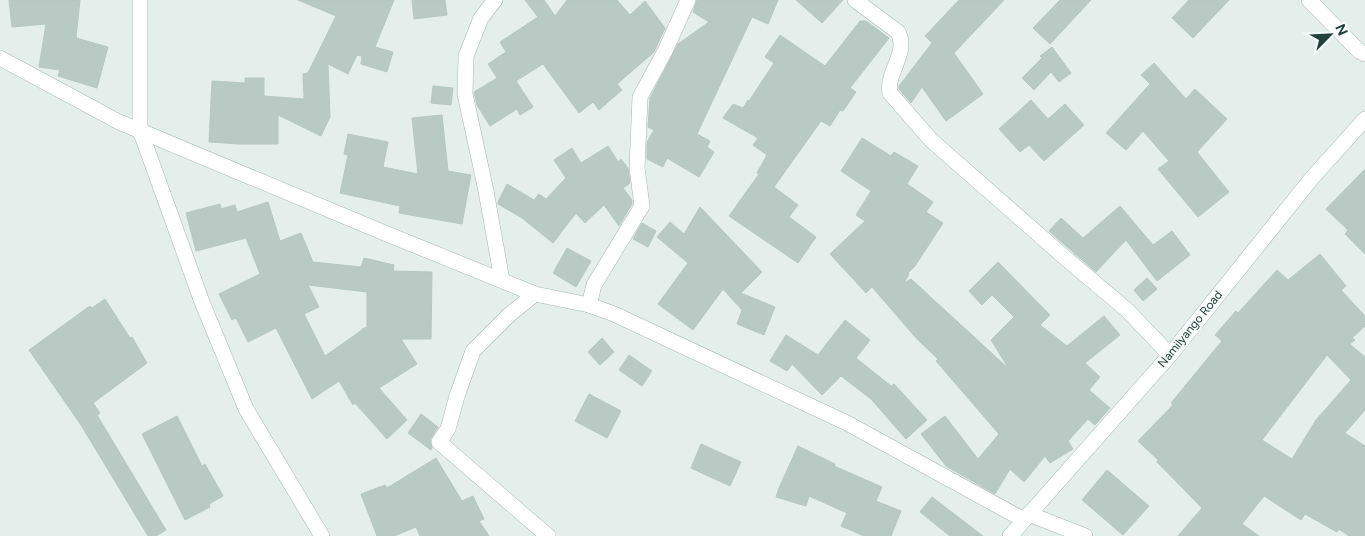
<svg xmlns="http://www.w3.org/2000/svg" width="1365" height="536" font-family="Figtree,sans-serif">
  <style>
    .building { fill: #b9c9c4; stroke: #b6c8c2; fill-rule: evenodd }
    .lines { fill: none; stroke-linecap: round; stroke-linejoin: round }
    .minor-casing { stroke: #a6b7b2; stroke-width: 16 }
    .secondary-casing { stroke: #a1bbb3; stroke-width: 16 }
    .minor { stroke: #fff; stroke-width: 15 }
    .secondary { stroke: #fff; stroke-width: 15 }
    .labels { text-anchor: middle; stroke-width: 4.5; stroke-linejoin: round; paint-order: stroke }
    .street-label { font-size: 12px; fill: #22413b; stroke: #f5faf8 }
  </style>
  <rect width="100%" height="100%" fill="#e4eeea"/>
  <!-- building -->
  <g class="building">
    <polygon points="9,0 80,0 76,38 108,47 97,88 58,76 60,70 39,67 46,24 12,27"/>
    <polygon points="298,0 394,0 375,47 393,52 387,72 361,64 362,56 357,55 348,74 328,64 330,117 321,136 278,115 278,144 239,144 209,142 212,81 245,83 245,78 264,78 264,96 304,99 303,74 308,73 336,16"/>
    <polygon points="412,0 445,0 447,15 414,19"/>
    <polygon points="525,0 544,0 555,16 567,0 617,0 630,15 645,1 665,28 654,52 617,84 622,90 599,110 593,102 579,113 543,64 516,81 533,107 520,115 517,109 490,126 477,105 474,92 497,78 488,64 506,52 500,42 538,17"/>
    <polygon points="697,0 778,0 768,24 752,17 697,134 710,141 707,147 714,152 699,177 667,158 663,167 647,159 647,142 654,130 648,127 650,98 678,44 709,22 693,12"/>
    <polygon points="796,0 843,0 822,23"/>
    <polygon points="959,0 1004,0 954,53 983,94 946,121 922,87 911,103 899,89 899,86 932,43 925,36"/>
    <polygon points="1060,0 1091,0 1050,44 1033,28"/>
    <polygon points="1189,0 1229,0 1193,38 1172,18"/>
    <polygon points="860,21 866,21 889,38 850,88 856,92 843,111 840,110 830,126 821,121 774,187 798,205 789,217 816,237 798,263 729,216 759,174 757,173 767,155 753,145 758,138 723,118 733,104 743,108 748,100 749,101 774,63 765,57 780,35 825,66"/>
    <polygon points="1052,47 1071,73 1059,82 1051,72 1034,90 1022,78 1042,58 1040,56"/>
    <polygon points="1154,63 1186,99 1195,89 1227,119 1197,152 1229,192 1198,217 1158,169 1169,161 1143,131 1126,150 1106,133 1150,84 1141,75"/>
    <polygon points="433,86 453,88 451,105 431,103"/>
    <polygon points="1031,100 1048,119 1065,104 1084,125 1044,161 1029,145 1020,152 999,129"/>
    <polygon points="442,115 448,171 471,175 462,224 399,213 400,206 340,193 348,155 344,154 348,134 388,142 383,167 418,174 412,118"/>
    <polygon points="862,138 891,156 894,152 918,166 907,184 933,202 926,212 943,223 915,266 908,273 909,274 904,283 911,279 1009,369 991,340 1014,317 992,295 982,305 969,291 998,262 1050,315 1040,325 1067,346 1104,316 1120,335 1085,363 1100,377 1089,390 1110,408 1095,425 1088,419 1068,441 1073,449 1050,463 1045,456 1024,482 1010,469 995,494 946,466 921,434 945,416 978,459 999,434 936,361 938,359 917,339 872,287 866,293 830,254 865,221 856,215 871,191 841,171"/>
    <polygon points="608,146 618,162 621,159 628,168 630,183 623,188 632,200 632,204 619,226 604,205 585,223 576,213 553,243 522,218 498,204 498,202 507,184 534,200 539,194 546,199 566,178 554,160 572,148 581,163"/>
    <polygon points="1365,169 1365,254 1345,234 1348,230 1326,209"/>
    <path d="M268 202 280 241 301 233 313 262 361 267 364 258 394 265 393 271 432 272 431 339H401L417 364 379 388 407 420 387 439 355 403 353 405 339 381 312 399 276 328 248 342 236 318 232 320 219 294 260 274 246 238 196 251 186 213 220 204 221 209 235 205 237 212ZM308 285 367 292V327L362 329V330L325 356 304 314 319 307Z"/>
    <polygon points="1120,206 1153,245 1172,231 1190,255 1157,281 1126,240 1096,272 1049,231 1061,218 1083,238"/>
    <polygon points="700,207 762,272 741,293 775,307 764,335 737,324 742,310 723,289 693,330 658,304 688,263 657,237 670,222 684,234"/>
    <polygon points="642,223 656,231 648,247 633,239"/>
    <polygon points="567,248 591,261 576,287 553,273"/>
    <path d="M1320 254 1346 286 1341 290 1365 316V326L1352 338 1355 340 1350 344 1365 357V410L1345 433 1365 446V536H1349L1339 529 1337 532 1305 514 1301 520 1264 496 1242 524 1259 536H1178L1202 508 1157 462 1158 460 1138 441 1173 405 1171 403 1222 341 1215 335 1236 311 1238 313 1277 270 1288 280ZM1327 355 1351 380 1316 420 1292 459 1262 440Z"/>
    <polygon points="1147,278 1157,289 1143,301 1134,290"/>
    <polygon points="105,299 130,338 132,337 147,363 93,403 100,413 97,415 166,530 156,536 148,536 81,425 29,350 90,306 92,308"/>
    <polygon points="845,320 870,340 856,358 891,386 894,384 927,420 906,439 871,399 841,376 822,395 792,364 787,371 770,361 786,335 818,355"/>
    <polygon points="602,338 614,352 600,365 588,352"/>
    <polygon points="629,355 652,371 642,386 619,370"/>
    <polygon points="589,394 621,411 607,438 575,421"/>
    <polygon points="421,414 438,427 430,440 432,448 431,450 408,433"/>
    <polygon points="177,416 202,466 205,464 223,496 209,504 210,507 185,520 142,434"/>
    <polygon points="701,444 741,462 730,486 691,468"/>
    <polygon points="798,446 835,464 834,466 882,487 876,501 901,511 891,536 864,536 841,526 847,513 809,496 806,506 776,497 779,488"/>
    <polygon points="436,458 462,501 473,496 484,519 479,521 489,536 420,536 416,527 394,536 377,536 361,494 385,485 387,488"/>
    <polygon points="1107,470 1149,506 1123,535 1082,500"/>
    <polygon points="932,497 983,536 950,536 920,512"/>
  </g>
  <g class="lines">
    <defs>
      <g id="minor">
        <polyline points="140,0 140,130 202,302 246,409 322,536"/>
        <polyline points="495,0 481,18 466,56 465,94 486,191 502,280"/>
        <path d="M855 0 898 32C909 53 886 72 890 93L931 140 1063 256 1127 310 1170 355"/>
        <polyline points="1309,0 1359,51 1365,54"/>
        <polyline points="0,58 119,122 387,234 535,294 589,305 614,314 847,423 1024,520"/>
        <polyline points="535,294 509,315 473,351 457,396 448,429 439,442 548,536"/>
        <polyline points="589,305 594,285 642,206 637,168 640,97 665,51 688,0"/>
        <polyline points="1029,514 1085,536"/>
      </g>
      <polyline id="secondary" points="1010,536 1170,355 1312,178 1365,119"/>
    </defs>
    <!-- minor casing -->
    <use href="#minor" class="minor-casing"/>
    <!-- secondary casing -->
    <use href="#secondary" class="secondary-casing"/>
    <!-- minor -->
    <use href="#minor" class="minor"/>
    <!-- secondary -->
    <use href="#secondary" class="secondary"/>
  </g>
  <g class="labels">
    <!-- street labels -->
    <g class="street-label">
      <text transform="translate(1190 329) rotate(-51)" y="4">Namilyango Road</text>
    </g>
  </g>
  <!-- north arrow -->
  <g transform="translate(1330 35) rotate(66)" stroke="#f5faf8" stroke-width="4" paint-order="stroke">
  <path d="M0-4L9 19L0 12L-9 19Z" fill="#22413b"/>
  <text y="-8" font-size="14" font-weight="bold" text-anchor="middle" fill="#22413b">N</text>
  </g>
</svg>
